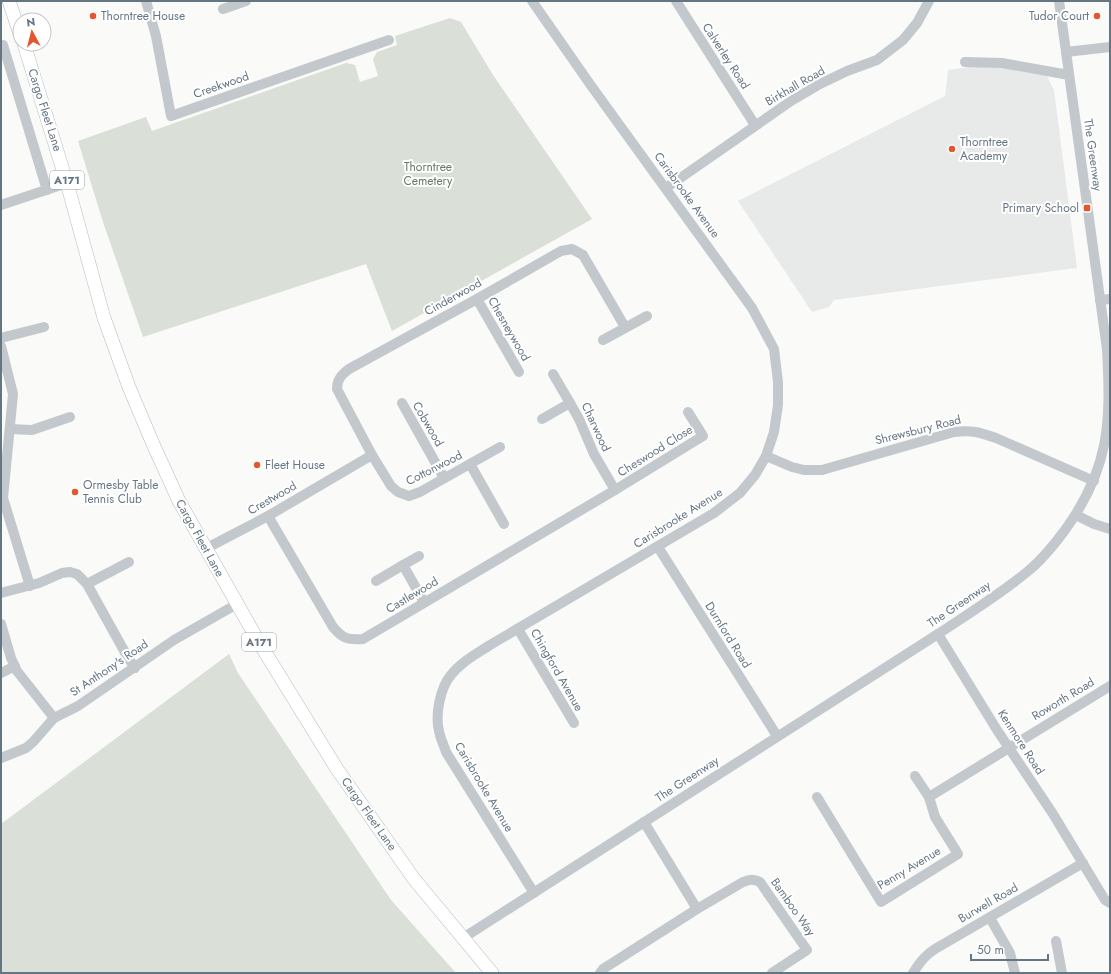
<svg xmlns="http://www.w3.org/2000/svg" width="1111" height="974" font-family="Jost,sans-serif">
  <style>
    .built { fill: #e8e9e9 }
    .green { fill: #dadfd7 }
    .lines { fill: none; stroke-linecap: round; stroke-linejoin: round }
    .major-casing { stroke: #b5babe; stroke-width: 14 }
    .minor { stroke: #c3c8cc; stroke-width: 10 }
    .major { stroke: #fff; stroke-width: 13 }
    .poi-dot { fill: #e4572e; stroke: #fff; stroke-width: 1.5 }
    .labels { text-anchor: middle; stroke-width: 4; stroke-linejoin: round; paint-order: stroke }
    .shield { fill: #fff; stroke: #939fa8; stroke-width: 1 }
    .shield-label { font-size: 11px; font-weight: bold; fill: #657683 }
    .poi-label { font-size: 12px; fill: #657683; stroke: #fff; text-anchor: start }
    .street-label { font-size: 12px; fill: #657683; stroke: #fff }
    .park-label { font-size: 12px; fill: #687a64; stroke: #fff }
  </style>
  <rect width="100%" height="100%" fill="#fafaf8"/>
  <!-- built -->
  <polygon class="built" points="976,66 1003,68 1047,76 1054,90 1077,268 834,300 829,307 812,312 738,201 945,96 948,70"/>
  <!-- green -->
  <g class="green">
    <polygon points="450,18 461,22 493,75 592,219 392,331 366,264 143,337 103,222 78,141 146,117 152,131 346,63 355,65 360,82 378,76 373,59 377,52 397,45 395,36"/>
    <polygon points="229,654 238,673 391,900 456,973 1,973 1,824"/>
  </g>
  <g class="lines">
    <defs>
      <g id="major">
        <polyline points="9,1 20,34"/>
        <polyline points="24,44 67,183 104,318 129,387 153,444 179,501 260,644 337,769 414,879 492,973"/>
      </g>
    </defs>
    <!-- major casing -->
    <use href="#major" class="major-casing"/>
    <!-- minor -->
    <g class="minor">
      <polyline points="146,1 156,36 171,116 389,40"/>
      <path d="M532 1 592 87 752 308 774 349 778 382V405L774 432 766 456 755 475 740 493 714 513 490 645C476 654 461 662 451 675 440 688 435 715 439 731 440 738 444 745 446 752L534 893"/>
      <polyline points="676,1 755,125"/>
      <polyline points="223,9 246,1"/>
      <polyline points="3,45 47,190"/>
      <polyline points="1066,52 1110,47"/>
      <polyline points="965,62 1002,63 1069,75"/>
      <polyline points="666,188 791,101 820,84 847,71 877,60 903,40 917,23 929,1"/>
      <polyline points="1,205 67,183"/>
      <polyline points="477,299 519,372"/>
      <polyline points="1100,300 1110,299"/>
      <polyline points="1,338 44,327"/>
      <polyline points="603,340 647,316"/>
      <polyline points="1,346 13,394 3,498 30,586"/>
      <polyline points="553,374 570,403"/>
      <polyline points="402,403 444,478"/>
      <polyline points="542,419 570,403 579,419 594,454 615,490"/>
      <polyline points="10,429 32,430 70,417"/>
      <path d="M500 447 420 492 409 496 398 492 391 486 372 455 337 389C337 380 341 375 349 369L477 299 561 251 572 249 583 255 625 327"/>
      <path d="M766 456 792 467 804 470H822L954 432C972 430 979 432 996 438L1094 481"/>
      <polyline points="470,464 504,524"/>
      <polyline points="1076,515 1094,524 1110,529"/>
      <path d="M268 516 333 627C343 639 348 640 363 639L615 490 703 436 688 412"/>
      <polyline points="658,547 777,736"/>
      <polyline points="205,549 268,516 372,455"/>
      <polyline points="403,565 419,556"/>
      <polyline points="376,581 403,565 424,602"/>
      <polyline points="87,584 129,562"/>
      <polyline points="1,593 39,583 62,573 70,572 77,574 87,584 127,656 135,668"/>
      <polyline points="1,624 11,658 17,671 54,718"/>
      <polyline points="518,629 574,723"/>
      <polyline points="938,634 997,730 1053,814 1105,900 1110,903"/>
      <polyline points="1,673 15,666"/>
      <polyline points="1,758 26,748 33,742 54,718 78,706 174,640 237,604"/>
      <polyline points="915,776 929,797"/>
      <polyline points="817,797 881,902 958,854 935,817 929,797 1110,686"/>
      <path d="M644 822 697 909 743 882C750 879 754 879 760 882L807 950 772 973"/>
      <polyline points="990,918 1010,953 1015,973"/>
      <path d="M463 938 938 634C968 614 999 595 1027 572 1042 560 1054 545 1065 530 1110 468 1111 422 1107 349L1059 1"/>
      <polyline points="1056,941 1062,973"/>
      <polyline points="600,973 603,969 697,909"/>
      <path d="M913 973C919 963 925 955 935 949L1083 863"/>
    </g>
    <!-- major -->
    <use href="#major" class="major"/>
  </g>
  <!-- markers -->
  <g class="poi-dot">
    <circle cx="93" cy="16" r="4"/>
    <circle cx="1097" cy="16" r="4"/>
    <circle cx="952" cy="149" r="4"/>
    <rect x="1083" y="204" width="8" height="8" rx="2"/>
    <circle cx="257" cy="465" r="4"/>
    <circle cx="75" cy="492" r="4"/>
  </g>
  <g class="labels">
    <!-- shield labels -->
    <g class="shield">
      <rect x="50" y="171" width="34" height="18" rx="3"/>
      <rect x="242" y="633" width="34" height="18" rx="3"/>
    </g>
    <g class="shield-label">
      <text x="67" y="184">A171</text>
      <text x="259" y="646">A171</text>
    </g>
    <!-- poi labels -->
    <g class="poi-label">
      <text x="101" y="20">Thorntree House</text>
      <text x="1089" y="20" text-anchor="end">Tudor Court</text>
      <text x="960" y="146">Thorntree<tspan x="960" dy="14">Academy</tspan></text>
      <text x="1079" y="212" text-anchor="end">Primary School</text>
      <text x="265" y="469">Fleet House</text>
      <text x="83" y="489">Ormesby Table<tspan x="83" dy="14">Tennis Club</tspan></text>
    </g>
    <!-- street labels -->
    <g class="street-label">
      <text transform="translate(726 56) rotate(57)" y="4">Calverley Road</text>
      <text transform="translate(221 85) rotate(-19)" y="4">Creekwood</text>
      <text transform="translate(795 86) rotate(-30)" y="4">Birkhall Road</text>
      <text transform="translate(45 110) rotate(72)" y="4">Cargo Fleet Lane</text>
      <text transform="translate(1093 155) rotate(82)" y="4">The Greenway</text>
      <text transform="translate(687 195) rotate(54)" y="4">Carisbrooke Avenue</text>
      <text transform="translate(453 297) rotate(-29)" y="4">Cinderwood</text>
      <text transform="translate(509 329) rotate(60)" y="4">Chesneywood</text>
      <text transform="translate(428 424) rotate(60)" y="4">Cobwood</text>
      <text transform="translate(596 427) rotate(65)" y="4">Charwood</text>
      <text transform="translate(918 430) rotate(-14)" y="4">Shrewsbury Road</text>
      <text transform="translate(655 451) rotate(-32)" y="4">Cheswood Close</text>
      <text transform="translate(434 468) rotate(-27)" y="4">Cottonwood</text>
      <text transform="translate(272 498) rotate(-30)" y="4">Crestwood</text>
      <text transform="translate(678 518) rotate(-32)" y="4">Carisbrooke Avenue</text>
      <text transform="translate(200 538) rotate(61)" y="4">Cargo Fleet Lane</text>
      <text transform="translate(412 595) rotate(-31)" y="4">Castlewood</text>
      <text transform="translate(959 604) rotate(-34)" y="4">The Greenway</text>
      <text transform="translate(728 635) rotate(58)" y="4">Durnford Road</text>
      <text transform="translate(109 668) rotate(-34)" y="4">St Anthony's Road</text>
      <text transform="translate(557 670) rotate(60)" y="4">Chingford Avenue</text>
      <text transform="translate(1063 699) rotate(-31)" y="4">Roworth Road</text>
      <text transform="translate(1021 742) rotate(57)" y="4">Kenmore Road</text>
      <text transform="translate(687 779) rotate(-33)" y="4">The Greenway</text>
      <text transform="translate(484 787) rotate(59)" y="4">Carisbrooke Avenue</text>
      <text transform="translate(369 814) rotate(55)" y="4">Cargo Fleet Lane</text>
      <text transform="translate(909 868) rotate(-31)" y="4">Penny Avenue</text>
      <text transform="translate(988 903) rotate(-30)" y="4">Burwell Road</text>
      <text transform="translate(793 907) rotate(55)" y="4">Bamboo Way</text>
    </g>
    <!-- park labels -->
    <g class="park-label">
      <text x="428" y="171">Thorntree<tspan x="428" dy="14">Cemetery</tspan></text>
    </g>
  </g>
  <!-- border -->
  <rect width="1111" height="974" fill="none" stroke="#657683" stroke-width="4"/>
  <!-- north arrow -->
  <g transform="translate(32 32) rotate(353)"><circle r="19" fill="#ffffff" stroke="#c1c8cd"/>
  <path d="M0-3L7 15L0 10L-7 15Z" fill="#e4572e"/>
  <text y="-6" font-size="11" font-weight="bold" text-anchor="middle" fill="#657683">N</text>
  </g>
  <!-- scale -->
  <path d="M971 954v6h77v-6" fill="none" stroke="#657683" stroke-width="2"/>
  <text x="977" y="954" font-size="12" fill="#657683" stroke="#ffffff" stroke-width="3" paint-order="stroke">50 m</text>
</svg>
